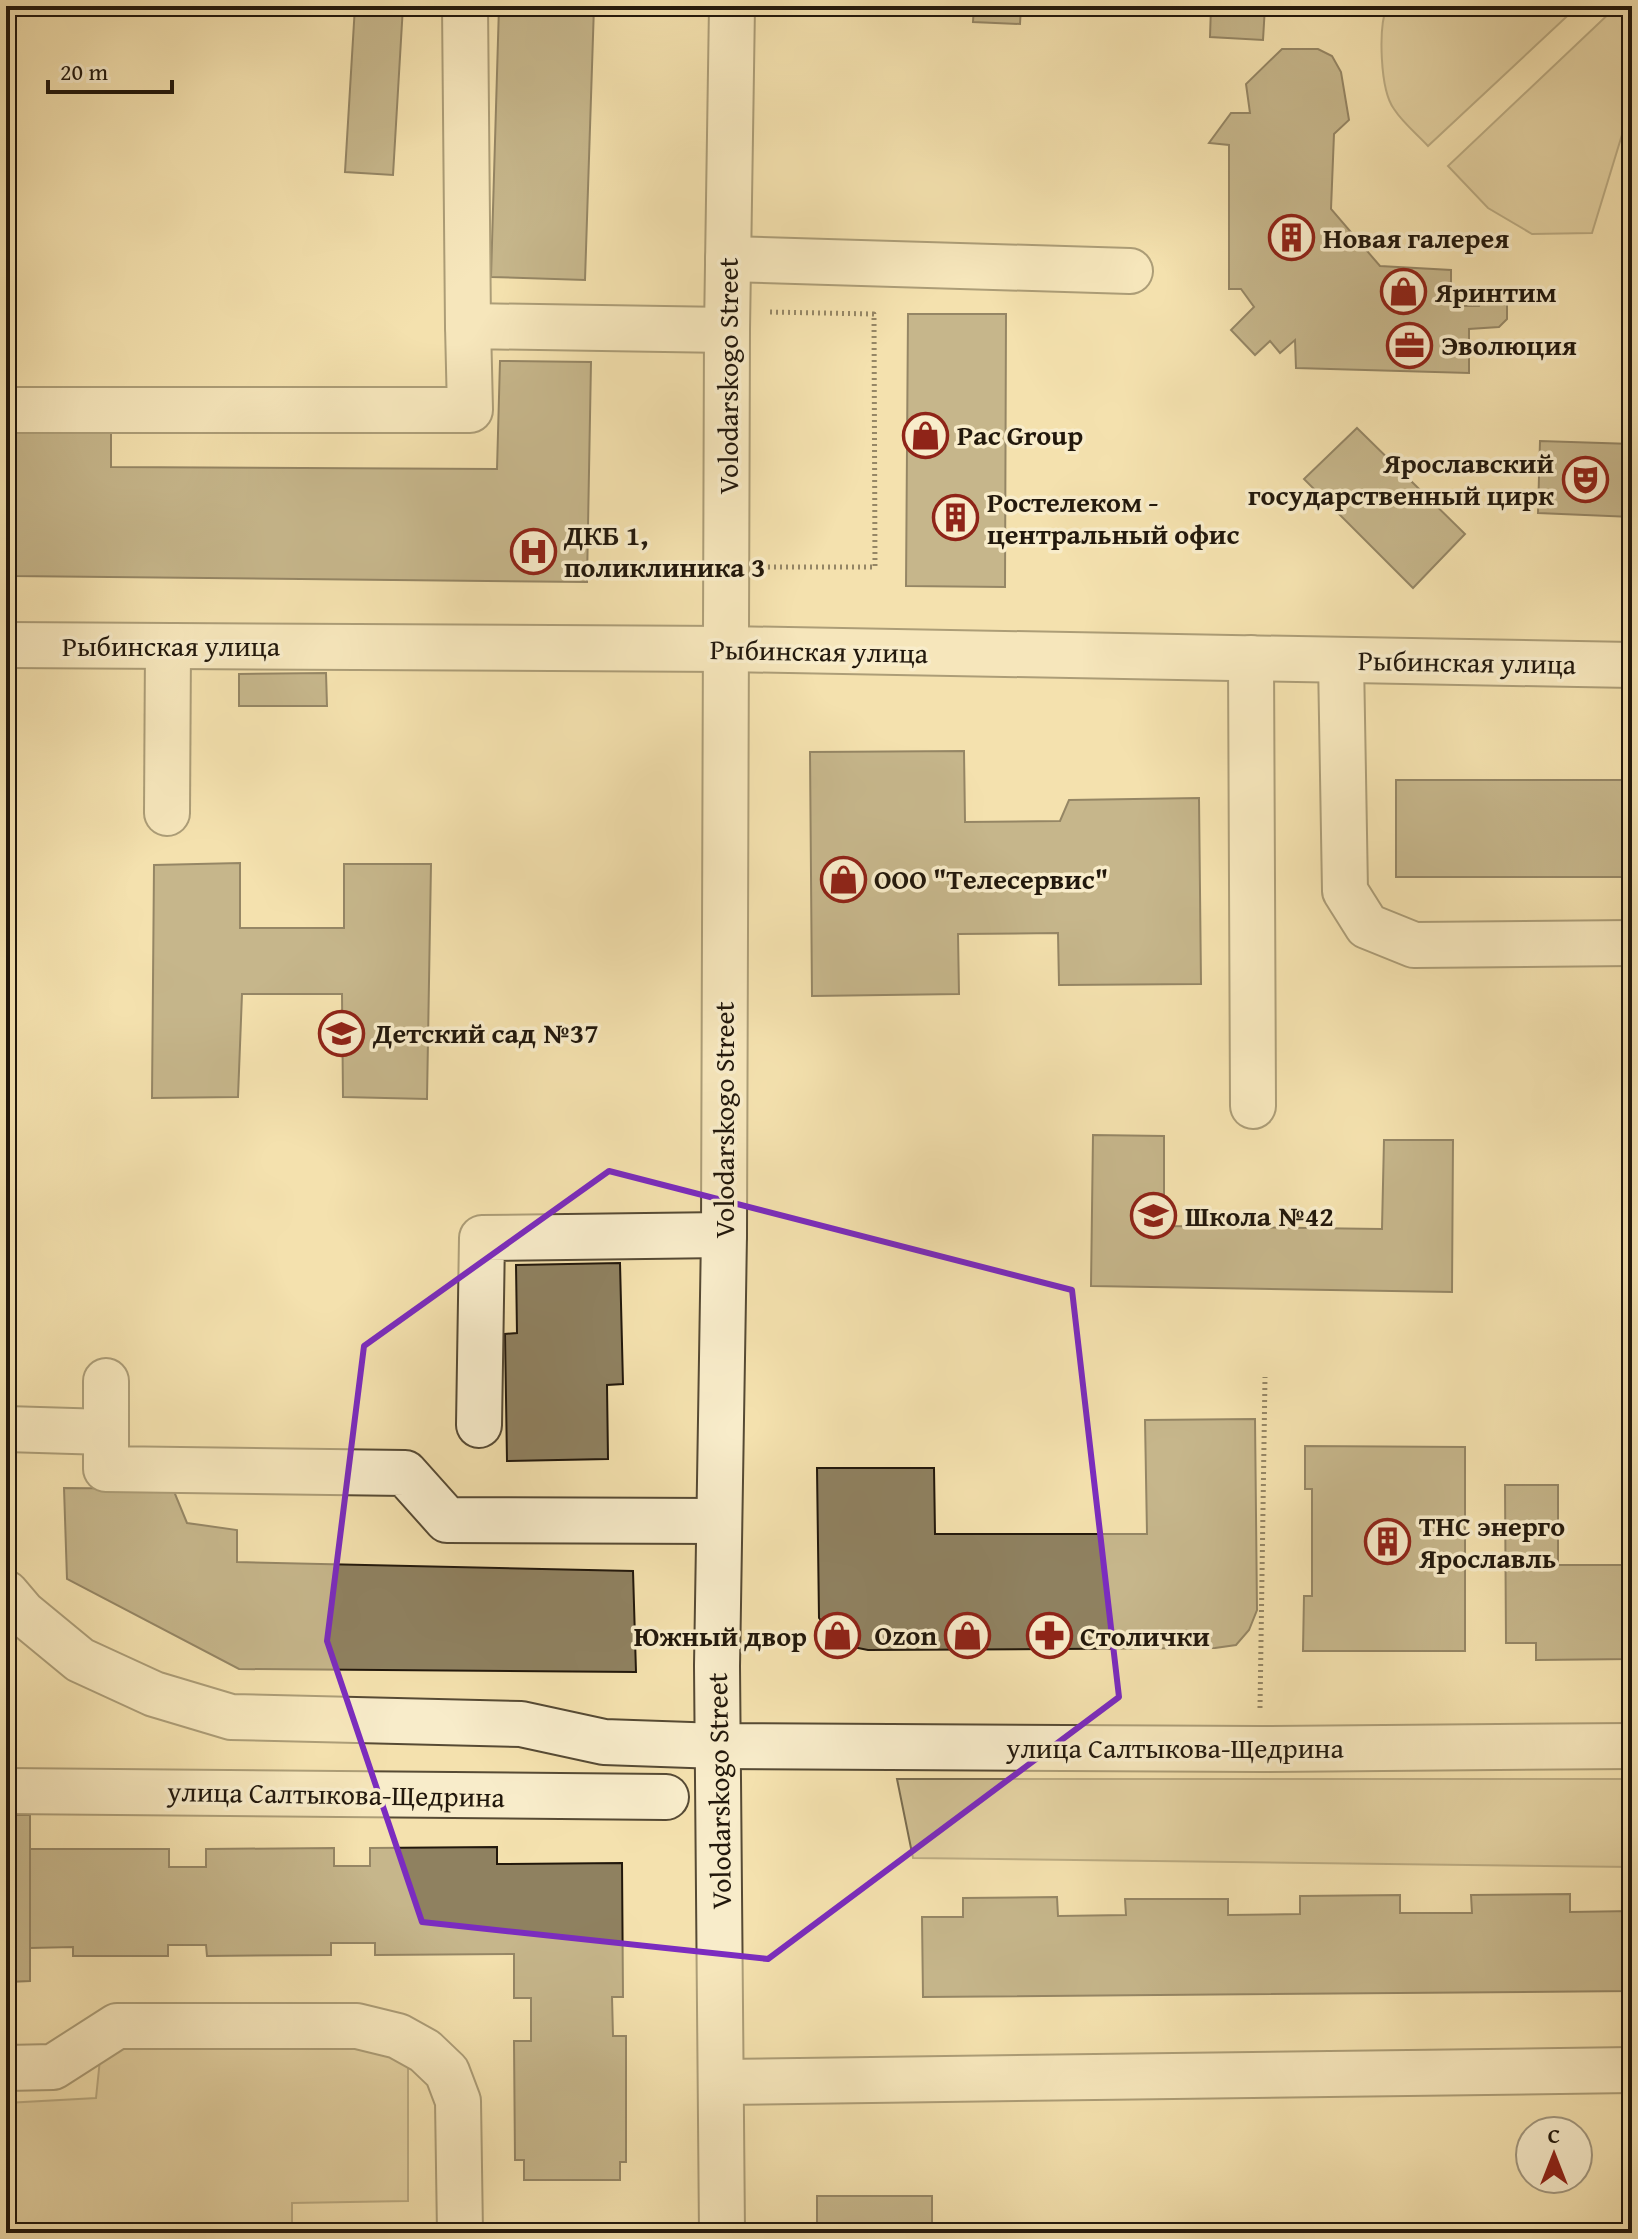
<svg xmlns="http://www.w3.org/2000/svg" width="1638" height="2239" font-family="'Gentium Book Plus',serif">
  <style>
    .green { fill: #d0bf92; stroke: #796c4f; stroke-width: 2 }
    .building { fill: #8f8160; stroke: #22180c; stroke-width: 2 }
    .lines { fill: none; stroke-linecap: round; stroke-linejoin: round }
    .minor-casing { stroke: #564a34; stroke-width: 48 }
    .path { stroke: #22180c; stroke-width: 5; stroke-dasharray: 2 4; stroke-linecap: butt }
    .minor { stroke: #f8ecca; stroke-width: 44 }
    .marked { fill: none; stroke: #7b2cbf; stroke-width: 6; stroke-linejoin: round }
    .labels { text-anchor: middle; stroke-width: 7; stroke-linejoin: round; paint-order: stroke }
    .poi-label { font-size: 28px; font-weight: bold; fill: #22180c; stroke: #f8ecca; text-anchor: start }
    .street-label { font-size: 28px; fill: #22180c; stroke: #f8ecca }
  </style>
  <rect width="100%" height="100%" fill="#f4e1ae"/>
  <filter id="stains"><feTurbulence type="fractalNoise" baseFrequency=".0025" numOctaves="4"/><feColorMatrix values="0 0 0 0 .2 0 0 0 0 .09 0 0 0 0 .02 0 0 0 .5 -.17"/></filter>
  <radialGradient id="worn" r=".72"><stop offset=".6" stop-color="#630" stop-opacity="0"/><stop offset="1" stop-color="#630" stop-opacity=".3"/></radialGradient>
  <!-- green -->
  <g class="green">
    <path d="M1387 6H1578L1428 146C1417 134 1403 123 1394 109 1380 90 1378 28 1387 6Z"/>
    <polygon points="1617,6 1632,6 1632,102 1592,233 1532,234 1488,208 1448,166"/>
    <polygon points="897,1779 1632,1779 1632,1867 913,1858"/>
    <polygon points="102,2040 408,2042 408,2201 292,2203 292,2233 6,2233 6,2103 96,2098"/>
  </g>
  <!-- building -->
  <g class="building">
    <polygon points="355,6 403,6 393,175 345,172"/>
    <polygon points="499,6 594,6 585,280 491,277"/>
    <polygon points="974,6 1021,6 1020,24 973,22"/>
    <polygon points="1211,6 1265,6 1263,40 1210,37"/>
    <polygon points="1282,49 1318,49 1332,56 1341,72 1349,120 1334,134 1331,209 1380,266 1451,270 1451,306 1479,306 1482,296 1495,296 1507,304 1507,319 1499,327 1469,329 1469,373 1296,368 1295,340 1280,353 1270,341 1255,355 1231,330 1254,307 1241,289 1229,289 1229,145 1209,143 1231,113 1250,113 1246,84"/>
    <polygon points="908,314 1006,314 1005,587 906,586"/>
    <polygon points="500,361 591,362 587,582 12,576 12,431 111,432 111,467 497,469"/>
    <polygon points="1357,428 1465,534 1413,588 1304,479"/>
    <polygon points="1540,441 1632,444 1632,517 1538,513"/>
    <polygon points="326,673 327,706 239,706 239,674"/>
    <polygon points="964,751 965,822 1060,821 1069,800 1199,798 1201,984 1059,985 1058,933 958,934 959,994 812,996 810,752"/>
    <rect x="1396" y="780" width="236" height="97"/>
    <polygon points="240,863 240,928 344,928 344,864 431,864 427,1099 343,1097 342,994 242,994 238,1097 152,1098 154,865"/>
    <polygon points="1093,1135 1164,1136 1164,1226 1382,1229 1384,1140 1453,1140 1452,1292 1091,1286"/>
    <polygon points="620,1263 623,1384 607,1385 608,1459 507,1461 505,1334 517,1333 516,1265"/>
    <polygon points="1255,1419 1257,1610 1249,1630 1236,1645 1215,1648 868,1650 848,1646 831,1633 819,1618 817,1468 934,1468 935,1534 1147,1534 1145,1420"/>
    <polygon points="1305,1446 1465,1447 1465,1651 1303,1651 1304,1596 1312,1596 1312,1489 1305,1489"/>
    <polygon points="1505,1485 1558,1485 1558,1565 1632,1565 1632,1659 1536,1660 1536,1643 1506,1643"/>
    <polygon points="64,1488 173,1489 187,1523 237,1530 237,1562 633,1571 636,1672 239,1669 67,1579"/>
    <polygon points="6,1815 30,1815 30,1981 8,1982 8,1998 6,1998"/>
    <polygon points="497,1847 497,1864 622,1863 623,1997 612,1997 613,2036 626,2036 626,2162 620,2162 620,2180 524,2180 524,2160 515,2160 514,2041 531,2041 531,1998 514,1998 514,1954 375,1955 375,1943 331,1943 331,1955 207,1956 206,1945 168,1945 168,1956 73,1956 73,1947 30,1948 30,1849 169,1849 169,1867 206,1867 206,1849 334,1848 334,1866 370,1866 370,1848"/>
    <polygon points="1570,1894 1570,1912 1632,1911 1632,1991 923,1997 922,1917 963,1917 963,1898 1057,1897 1058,1916 1126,1915 1125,1899 1228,1899 1228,1915 1300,1914 1300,1896 1400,1895 1400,1913 1472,1913 1471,1895"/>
    <rect x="817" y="2196" width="115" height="37"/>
  </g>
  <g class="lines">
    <defs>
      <g id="minor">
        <polyline points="465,6 468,326"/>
        <polyline points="728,259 1130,271"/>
        <polyline points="6,410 470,410 468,326 727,330"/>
        <polyline points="6,645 727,649 1632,665"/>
        <polyline points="1251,658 1253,1106"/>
        <polyline points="1341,660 1345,891 1367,926 1414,945 1632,943"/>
        <polyline points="167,813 168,647"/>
        <polyline points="106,1381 106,1469 405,1473 447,1520 718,1521"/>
        <polyline points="479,1425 482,1238 724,1235"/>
        <polyline points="6,1429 106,1432"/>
        <polyline points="6,1593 23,1613 80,1660 154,1694 231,1717 521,1724 604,1742 719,1746 1260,1749 1632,1746"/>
        <polyline points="6,1791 666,1797"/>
        <polyline points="6,2068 53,2067 117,2026 357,2026 398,2036 425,2051 447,2072 458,2101 460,2233"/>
        <polyline points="721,2082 1632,2070"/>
        <polyline points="722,2233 717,1666 724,1235 727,330 732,6"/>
      </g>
    </defs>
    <!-- minor casing -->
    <use href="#minor" class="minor-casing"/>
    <!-- path -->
    <g class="path">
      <polyline points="768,567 875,567 874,314 769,312"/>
      <polyline points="1260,1708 1265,1377"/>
    </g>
    <!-- minor -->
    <use href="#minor" class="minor"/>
  </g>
  <!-- marked area -->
  <path d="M0 0H1638V2239H0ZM609 1171 1072 1290 1119 1697 768 1959 422 1922 327 1641 364 1346Z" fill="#f4e1ae" fill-opacity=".55" fill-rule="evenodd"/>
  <path class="marked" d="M609 1171 1072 1290 1119 1697 768 1959 422 1922 327 1641 364 1346Z"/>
  <!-- icons -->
  <defs>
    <symbol id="building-ring" viewBox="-11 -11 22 22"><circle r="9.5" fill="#f8ecca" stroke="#8f2418" stroke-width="1.5"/><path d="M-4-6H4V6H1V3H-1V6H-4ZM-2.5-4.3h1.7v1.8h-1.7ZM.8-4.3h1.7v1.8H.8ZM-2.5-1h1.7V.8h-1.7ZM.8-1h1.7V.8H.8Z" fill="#8f2418"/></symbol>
    <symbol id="shop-ring" viewBox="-11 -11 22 22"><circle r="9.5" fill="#f8ecca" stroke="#8f2418" stroke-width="1.5"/><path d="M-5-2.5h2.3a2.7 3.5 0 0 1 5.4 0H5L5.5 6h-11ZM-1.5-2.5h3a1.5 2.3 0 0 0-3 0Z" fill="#8f2418"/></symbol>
    <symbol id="office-ring" viewBox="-11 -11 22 22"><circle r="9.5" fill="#f8ecca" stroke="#8f2418" stroke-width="1.5"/><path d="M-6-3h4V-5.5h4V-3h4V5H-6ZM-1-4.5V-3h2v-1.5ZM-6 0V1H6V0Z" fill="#8f2418"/></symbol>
    <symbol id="theatre-ring" viewBox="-11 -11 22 22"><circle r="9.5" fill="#f8ecca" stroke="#8f2418" stroke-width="1.5"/><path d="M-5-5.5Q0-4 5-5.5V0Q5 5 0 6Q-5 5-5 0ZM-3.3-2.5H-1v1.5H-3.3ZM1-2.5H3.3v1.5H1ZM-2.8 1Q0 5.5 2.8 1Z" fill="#8f2418"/></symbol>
    <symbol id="hospital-ring" viewBox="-11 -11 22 22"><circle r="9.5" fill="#f8ecca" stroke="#8f2418" stroke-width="1.5"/><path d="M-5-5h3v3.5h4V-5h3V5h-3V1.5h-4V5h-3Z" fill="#8f2418"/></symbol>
    <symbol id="school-ring" viewBox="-11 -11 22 22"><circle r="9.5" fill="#f8ecca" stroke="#8f2418" stroke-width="1.5"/><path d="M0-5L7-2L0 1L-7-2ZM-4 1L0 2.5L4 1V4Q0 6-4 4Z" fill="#8f2418"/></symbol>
    <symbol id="pharmacy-ring" viewBox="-11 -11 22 22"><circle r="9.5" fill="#f8ecca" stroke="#8f2418" stroke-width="1.5"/><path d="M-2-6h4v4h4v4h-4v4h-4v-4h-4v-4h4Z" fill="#8f2418"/></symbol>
  </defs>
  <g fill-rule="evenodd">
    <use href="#building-ring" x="1266" y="212" width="51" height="51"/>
    <use href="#shop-ring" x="1378" y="266" width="51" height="51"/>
    <use href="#office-ring" x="1384" y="320" width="51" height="51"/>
    <use href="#shop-ring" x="900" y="410" width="51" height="51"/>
    <use href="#theatre-ring" x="1560" y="454" width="51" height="51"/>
    <use href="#building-ring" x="930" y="492" width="51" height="51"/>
    <use href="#hospital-ring" x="508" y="526" width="51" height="51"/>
    <use href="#shop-ring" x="818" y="854" width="51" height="51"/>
    <use href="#school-ring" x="316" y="1008" width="51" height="51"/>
    <use href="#school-ring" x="1128" y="1190" width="51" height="51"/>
    <use href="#building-ring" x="1362" y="1516" width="51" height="51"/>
    <use href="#shop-ring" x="942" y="1610" width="51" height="51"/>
    <use href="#shop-ring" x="812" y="1610" width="51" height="51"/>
    <use href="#pharmacy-ring" x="1024" y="1610" width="51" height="51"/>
  </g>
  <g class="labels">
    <!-- poi labels -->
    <g class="poi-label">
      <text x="1323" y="248">Новая галерея</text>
      <text x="1435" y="302">Яринтим</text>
      <text x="1441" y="355">Эволюция</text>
      <text x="957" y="445">Pac Group</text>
      <text x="1554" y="473" text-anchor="end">Ярославский<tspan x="1554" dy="32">государственный цирк</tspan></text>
      <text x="987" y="512">Ростелеком -<tspan x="987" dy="32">центральный офис</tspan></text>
      <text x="564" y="545">ДКБ 1,<tspan x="564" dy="32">поликлиника 3</tspan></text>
      <text x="874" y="889">ООО "Телесервис"</text>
      <text x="373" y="1043">Детский сад №37</text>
      <text x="1185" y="1226">Школа №42</text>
      <text x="1419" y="1536">ТНС энерго<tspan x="1419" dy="32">Ярославль</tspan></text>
      <text x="937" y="1645" text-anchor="end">Ozon</text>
      <text x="807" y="1646" text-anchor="end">Южный двор</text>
      <text x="1080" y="1646">Столички</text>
    </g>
    <!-- street labels -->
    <g class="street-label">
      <text transform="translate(728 376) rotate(-90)" y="10">Volodarskogo Street</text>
      <text x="171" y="656">Рыбинская улица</text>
      <text transform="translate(819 651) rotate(1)" y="10">Рыбинская улица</text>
      <text transform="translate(1467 662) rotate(1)" y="10">Рыбинская улица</text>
      <text transform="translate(724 1120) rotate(-90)" y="10">Volodarskogo Street</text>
      <text x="1175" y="1758">улица Салтыкова-Щедрина</text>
      <text transform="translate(719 1791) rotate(-91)" y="10">Volodarskogo Street</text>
      <text transform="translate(336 1794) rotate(1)" y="10">улица Салтыкова-Щедрина</text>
    </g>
  </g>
  <!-- margin -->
  <rect width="1638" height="2239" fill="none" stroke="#f4e1ae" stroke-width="32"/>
  <rect x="8" y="8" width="1622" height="2223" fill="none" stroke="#22180c" stroke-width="4"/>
  <rect x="16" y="16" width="1606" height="2207" fill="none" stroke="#22180c" stroke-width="2"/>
  <!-- north arrow -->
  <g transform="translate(1554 2155)"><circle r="38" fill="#f8ecca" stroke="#a2977e" stroke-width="2"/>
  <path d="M0-6L14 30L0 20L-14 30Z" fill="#8f2418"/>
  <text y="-12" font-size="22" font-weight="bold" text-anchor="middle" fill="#22180c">С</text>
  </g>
  <!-- scale -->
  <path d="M48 80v12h124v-12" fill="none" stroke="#22180c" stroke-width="4"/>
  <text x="60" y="80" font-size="24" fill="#22180c" stroke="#f8ecca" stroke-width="6" paint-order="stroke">20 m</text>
  <rect width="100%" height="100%" filter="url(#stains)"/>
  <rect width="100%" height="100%" fill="url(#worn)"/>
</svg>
